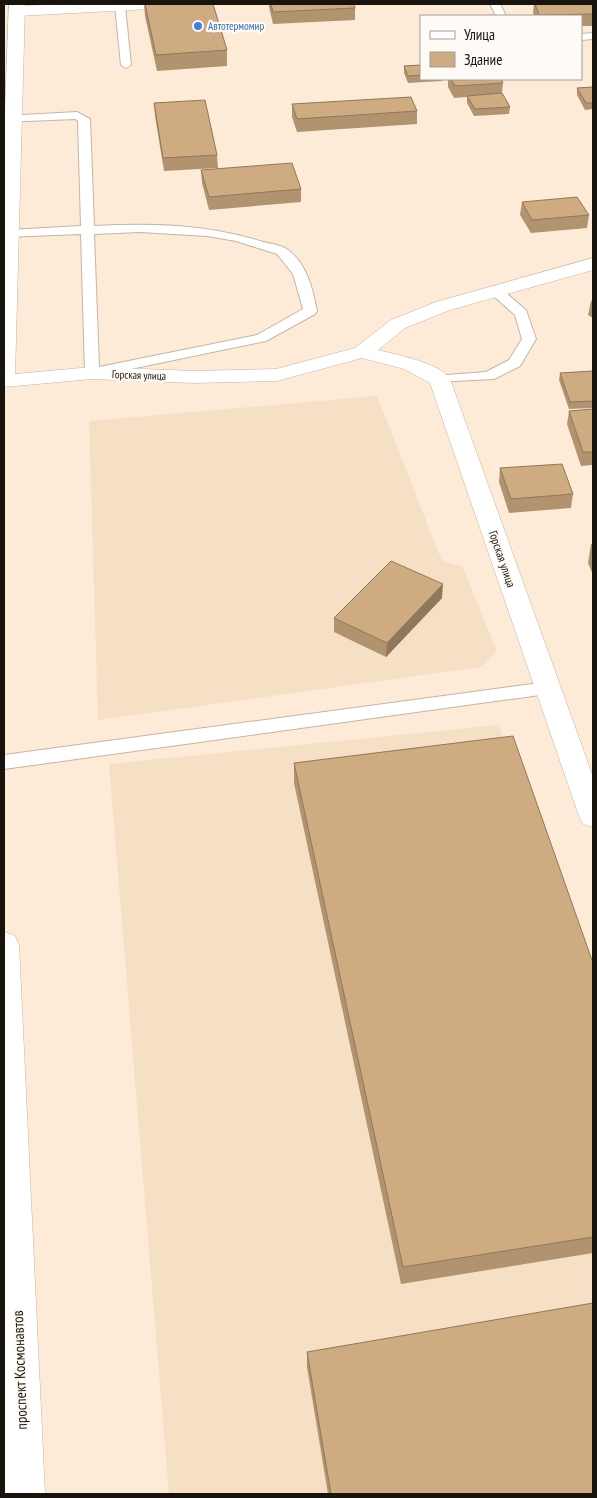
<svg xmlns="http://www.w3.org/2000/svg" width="597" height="1498" font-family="'PT Sans Narrow',sans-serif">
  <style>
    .built { fill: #f5e0c6 }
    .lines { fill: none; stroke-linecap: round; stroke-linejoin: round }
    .service-casing { stroke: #c5b5a2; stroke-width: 2 }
    .minor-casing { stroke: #c5b5a2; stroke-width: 1 }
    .secondary-casing { stroke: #c5b5a2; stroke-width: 1 }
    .service { fill: #fff; fill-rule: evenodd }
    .minor { fill: #fff; fill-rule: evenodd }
    .secondary { fill: #fff; fill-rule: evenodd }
    .wall { fill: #b1936f }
    .shaded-wall { fill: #90785a }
    .building { fill: #ceab81; stroke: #90785a }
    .shop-dot { fill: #3f7fe0; stroke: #fefbf7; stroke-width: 2 }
    .labels { text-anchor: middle; stroke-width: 4.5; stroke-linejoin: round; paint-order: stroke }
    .far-shop-label { font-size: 11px; fill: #366cbe; stroke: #fefbf7; text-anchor: start }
    .far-street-label { font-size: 11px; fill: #18130c; stroke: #fefbf7 }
    .street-label { font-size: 12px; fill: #18130c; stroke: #fefbf7 }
    .near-street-label { font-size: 15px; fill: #18130c; stroke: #fefbf7 }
  </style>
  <rect width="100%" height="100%" fill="#fdebd7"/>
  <!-- built -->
  <g class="built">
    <polygon points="377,396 442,561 462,566 497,651 481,667 98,720 89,421"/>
    <polygon points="499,725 593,997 593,1494 169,1494 109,764"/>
  </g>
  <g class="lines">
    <defs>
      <g id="service">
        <polygon points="117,4 125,6 131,65 126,68 121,65 115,6"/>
        <polygon points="490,4 500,4 506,16 496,16"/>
        <polygon points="593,33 593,39 581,40 581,34"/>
        <path d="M77 112 90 119 94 226C151 223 208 224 263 242 271 244 282 245 288 250 307 264 313 290 317 311L315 314 266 341 92 377 87 376 85 373 81 234 4 237V231L8 230 81 226 78 121 75 119 4 122V116ZM140 232 207 236 236 241 277 254 293 274 303 309 257 335 99 367 94 234Z"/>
        <polygon points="494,286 499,287 526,310 536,339 520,366 494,379 434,382 432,379 434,376 486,372 509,360 522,339 515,315 487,290"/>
        <polygon points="547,682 553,683 556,688 553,693 547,694 4,769 4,755"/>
      </g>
      <g id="minor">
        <polygon points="68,4 157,4 149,9 17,16 9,11 17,6"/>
        <path d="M593 258V270L450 310 405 328 378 350C397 355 438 362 450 379L593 777V827L583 824 579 816 430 383 404 369 362 358 277 381 194 383 92 379 4 387V375L92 367 194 371 276 369 355 348 391 320 436 302Z"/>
      </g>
      <g id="secondary">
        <polygon points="9,4 25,4 15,376 12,381 4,382 4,136"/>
        <polygon points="4,932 15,936 19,945 45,1494 5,1494"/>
      </g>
    </defs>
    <!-- service casing -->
    <use href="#service" class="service-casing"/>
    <!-- minor casing -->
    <use href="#minor" class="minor-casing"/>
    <!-- secondary casing -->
    <use href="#secondary" class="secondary-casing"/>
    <!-- service -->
    <use href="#service" class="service"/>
    <!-- minor -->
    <use href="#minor" class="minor"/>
    <!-- secondary -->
    <use href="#secondary" class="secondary"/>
  </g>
  <!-- wall -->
  <g class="wall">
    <polygon points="144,4 213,4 227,50 227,66 157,71 145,16"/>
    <polygon points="269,4 354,4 355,8 355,20 273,24 269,7"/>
    <polygon points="534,4 593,4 593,26 581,26 581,16 534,16 533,12"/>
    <polygon points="421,65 421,79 442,79 442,81 408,83 404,73 404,66"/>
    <polygon points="448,79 501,79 503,83 502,93 510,107 509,114 474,116 467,103 467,97 454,98 448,87"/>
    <polygon points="593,87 593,109 585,110 577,95 577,88"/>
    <polygon points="154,103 217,155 218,168 164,171 155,116"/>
    <polygon points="292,104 417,111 417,124 297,132 292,117"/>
    <polygon points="201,170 301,189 301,202 209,210 202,183"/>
    <polygon points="522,202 589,215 587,228 531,233 520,215"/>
    <polygon points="593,300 593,318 588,315 591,301"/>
    <polygon points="593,371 593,408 569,409 559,380 560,373"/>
    <polygon points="593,409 593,465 581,466 567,424 569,411"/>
    <polygon points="500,468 573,494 571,508 509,513 499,482"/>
    <polygon points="591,544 593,544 593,575 588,563"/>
    <polygon points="442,598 386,657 334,632 334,618"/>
    <polygon points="294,763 593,963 593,1253 401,1284 294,783"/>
    <polygon points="307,1352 593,1494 328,1494 307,1367"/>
  </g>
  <!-- shaded-wall -->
  <polygon class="shaded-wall" points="443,584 442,598 386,657 387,643"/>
  <!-- building -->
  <g class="building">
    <polygon points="145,4 213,4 227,50 156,55"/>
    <polygon points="271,4 354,4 355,8 273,12"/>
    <polygon points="535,4 593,4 593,14 539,15"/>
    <polygon points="421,65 421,75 408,76 404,66"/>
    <polygon points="451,79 501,79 503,83 455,86"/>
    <polygon points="593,87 593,103 586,103 577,88"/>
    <polygon points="502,93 510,107 475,109 467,96"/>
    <polygon points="411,97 417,111 297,119 292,104"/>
    <polygon points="205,100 217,155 163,158 154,103"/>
    <polygon points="292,163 301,189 209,197 201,170"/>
    <polygon points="577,197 589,215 532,220 522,202"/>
    <polygon points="593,371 593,401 570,402 560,373"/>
    <polygon points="593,409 593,452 583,452 569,411"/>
    <polygon points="562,464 573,494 511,499 500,468"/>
    <polygon points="391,561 443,584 387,643 334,618"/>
    <polygon points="513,736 593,963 593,1237 403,1267 294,763"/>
    <polygon points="593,1303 593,1494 331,1494 307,1352"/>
  </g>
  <!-- markers -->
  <circle class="shop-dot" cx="198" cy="26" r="5"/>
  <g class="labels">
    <!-- far-shop labels -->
    <g class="far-shop-label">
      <text x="208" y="30">Автотермомир</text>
    </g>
    <!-- far-street labels -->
    <g class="far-street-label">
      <text transform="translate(139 375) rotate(2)" y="4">Горская улица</text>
    </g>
    <!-- street labels -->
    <g class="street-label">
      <text transform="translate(502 559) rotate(71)" y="4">Горская улица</text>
    </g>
    <!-- near-street labels -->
    <g class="near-street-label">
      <text transform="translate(20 1370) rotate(-92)" y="5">проспект Космонавтов</text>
    </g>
  </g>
  <!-- border -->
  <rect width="597" height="1498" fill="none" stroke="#18130c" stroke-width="10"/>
  <!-- legend -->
  <rect x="420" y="15" width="162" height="65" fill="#fefbf7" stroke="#a29e99"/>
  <rect x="430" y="31" width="25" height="8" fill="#ffffff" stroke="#a29e99"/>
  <text x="464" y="40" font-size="15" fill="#18130c">Улица</text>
  <rect x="430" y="52" width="25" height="15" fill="#ceab81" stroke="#a29e99"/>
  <text x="464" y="65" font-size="15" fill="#18130c">Здание</text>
</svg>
